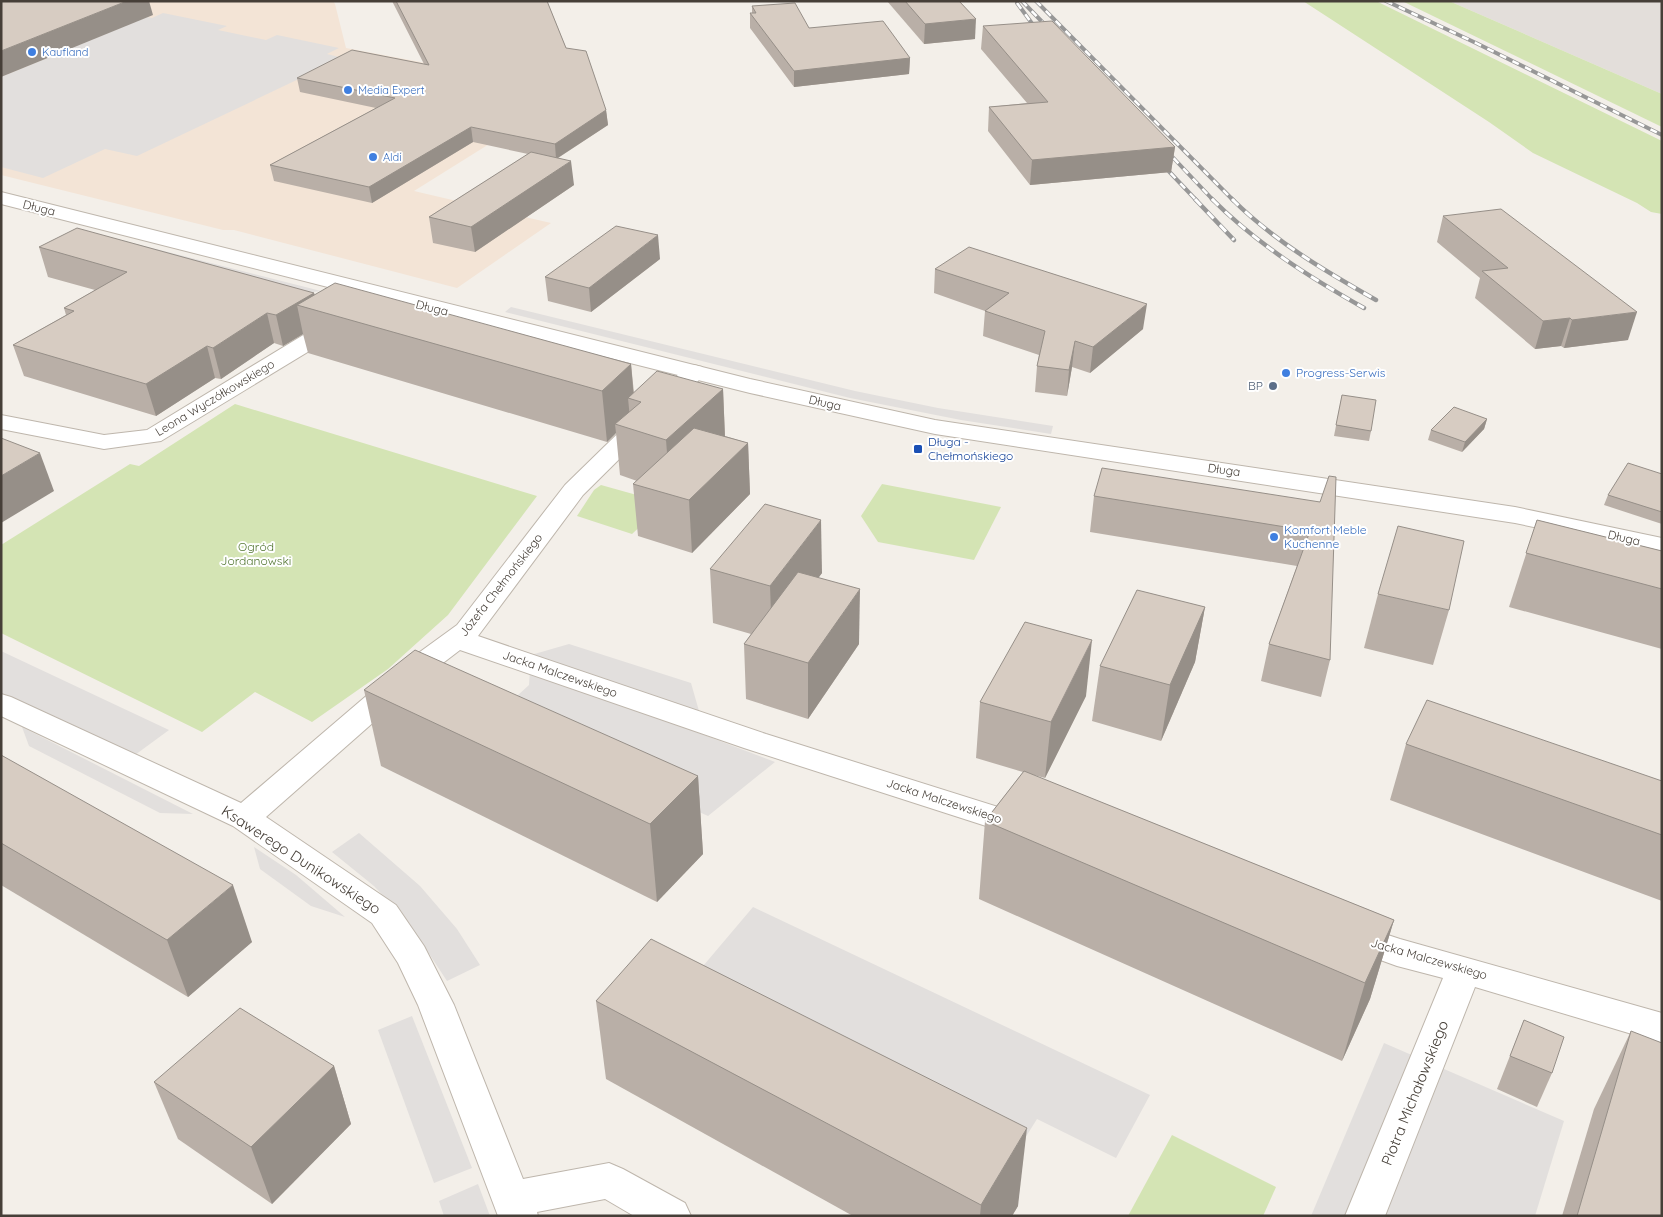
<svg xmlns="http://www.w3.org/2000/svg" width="1663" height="1217" font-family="Quicksand,sans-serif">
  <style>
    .commercial { fill: #f3e4d6 }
    .industrial { fill: #e3deda }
    .green { fill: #d4e4b4 }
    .parking { fill: #e2dfdd }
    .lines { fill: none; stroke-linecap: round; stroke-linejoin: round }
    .minor-casing { stroke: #beb6ac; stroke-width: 2 }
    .tertiary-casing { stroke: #beb6ac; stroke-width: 2 }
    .minor { fill: #fff; fill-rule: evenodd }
    .tertiary { fill: #fff; fill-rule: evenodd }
    .rail-far1-casing { stroke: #979797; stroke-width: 4 }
    .rail-casing { stroke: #979797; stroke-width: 4.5 }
    .rail-far1 { stroke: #fff; stroke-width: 2.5; stroke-dasharray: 7; stroke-linecap: butt }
    .rail { stroke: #fff; stroke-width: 3; stroke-dasharray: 9; stroke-linecap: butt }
    .wall { fill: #b9afa7 }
    .shaded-wall { fill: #968f88 }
    .building { fill: #d7ccc2; stroke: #968f88 }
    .shop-dot { fill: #3f7fe0; stroke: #fff; stroke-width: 2 }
    .service-dot { fill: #5c6f8a; stroke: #fff; stroke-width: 2 }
    .transit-dot { fill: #1a4fb4; stroke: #fff; stroke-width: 2 }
    .labels { text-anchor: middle; stroke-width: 4; stroke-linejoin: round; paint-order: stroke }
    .far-shop-label { font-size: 11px; fill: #366cbe; stroke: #fff; text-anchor: start }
    .street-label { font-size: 12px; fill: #463f38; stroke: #fff }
    .shop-label { font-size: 12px; fill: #366cbe; stroke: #fff; text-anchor: start }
    .service-label { font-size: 12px; fill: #4e5e75; stroke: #fff; text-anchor: end }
    .transit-label { font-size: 12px; fill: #164399; stroke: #fff; text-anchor: start }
    .park-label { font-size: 12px; fill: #50742f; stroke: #fff }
    .near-street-label { font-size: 15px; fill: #463f38; stroke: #fff }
  </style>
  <rect width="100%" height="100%" fill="#f3efe9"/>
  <!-- commercial -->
  <polygon class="commercial" points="1,1 333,1 335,4 346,48 574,91 414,191 551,223 457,288 234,230 223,230 1,175"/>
  <!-- industrial -->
  <polygon class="industrial" points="1449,1 1662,1 1662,94"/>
  <!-- green -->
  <g class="green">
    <polygon points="1303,1 1376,1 1662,141 1662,214 1651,212 1637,203 1533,153 1489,122"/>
    <polygon points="1402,1 1449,1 1662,94 1662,127"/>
    <polygon points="235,404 537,496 448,615 388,669 312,722 255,692 202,732 1,633 1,545 130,464 139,466"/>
    <polygon points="882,484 1001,507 974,560 878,542 861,516"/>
    <polygon points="601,485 651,499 661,507 632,534 577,516 594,490"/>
    <polygon points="1172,1135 1276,1187 1263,1216 1128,1216"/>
  </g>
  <!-- parking -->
  <g class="parking">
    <polygon points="163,13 227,26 218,30 266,40 277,35 339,48 327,54 343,58 137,156 105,149 43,178 1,167 1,77 147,17 152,18"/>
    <polygon points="105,236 321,291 305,293"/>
    <polygon points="511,307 855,391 938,408 1053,426 1051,434 961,420 850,398 505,312"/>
    <polygon points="569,644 691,683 699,711 683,727 775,762 708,816 493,718 529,685 531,655"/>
    <polygon points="1,651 169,730 124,763 1,704"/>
    <polygon points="22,727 193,814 160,813 29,746"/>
    <polygon points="359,833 420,886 457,929 480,965 447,981 409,923 374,886 332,852"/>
    <polygon points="254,847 296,875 345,917 311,906 260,869"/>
    <polygon points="753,907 1150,1095 1116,1158 1037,1119 1017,1151 687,985"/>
    <polygon points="412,1016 472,1168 434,1183 378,1030"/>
    <polygon points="1384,1043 1564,1121 1535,1216 1311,1216"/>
    <polygon points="478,1184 490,1216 444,1216 439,1201"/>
  </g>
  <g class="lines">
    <defs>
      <g id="minor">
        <polygon points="336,319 344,320 347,325 344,330 161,441 104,449 1,429 1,415 104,435 147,430 328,320"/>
        <polygon points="694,365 702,367 705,372 702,377 583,495 478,636 766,734 1036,819 1041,827 1036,835 1025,839 1014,835 744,748 460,650 426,676 266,817 396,905 424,946 454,1005 523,1179 609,1163 623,1169 685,1203 691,1216 634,1216 605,1199 537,1212 538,1216 498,1216 418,1005 398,963 372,923 233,826 1,716 1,694 11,697 241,803 406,662 457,625 565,485 686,367"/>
        <polygon points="1351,923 1400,939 1662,1013 1662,1043 1475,987 1385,1216 1345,1216 1443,978 1397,966 1339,945 1334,936 1339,927"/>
      </g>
      <polygon id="tertiary" points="1,192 750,379 935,420 1515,507 1662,538 1662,554 1515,523 935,434 750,393 430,313 1,204"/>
    </defs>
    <!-- minor casing -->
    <use href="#minor" class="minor-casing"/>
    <!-- tertiary casing -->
    <use href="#tertiary" class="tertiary-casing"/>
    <!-- minor -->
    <use href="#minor" class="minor"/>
    <!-- tertiary -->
    <use href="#tertiary" class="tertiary"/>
    <defs>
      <g id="rail-far1">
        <polyline points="1022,1 1051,31"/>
        <polyline points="1036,1 1234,201"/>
        <polyline points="1386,1 1476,43 1662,135"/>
        <polyline points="1017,3 1039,33"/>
        <polyline points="1164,148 1214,201"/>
        <polyline points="1161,163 1197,201"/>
      </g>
      <g id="rail">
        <polyline points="1195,199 1234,240"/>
        <path d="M1212 199C1257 244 1309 277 1364 308"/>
        <path d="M1232 199C1274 241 1325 271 1376 300"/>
      </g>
    </defs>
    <!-- rail-far1 casing -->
    <use href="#rail-far1" class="rail-far1-casing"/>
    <!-- rail casing -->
    <use href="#rail" class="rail-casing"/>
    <!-- rail-far1 -->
    <use href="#rail-far1" class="rail-far1"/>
    <!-- rail -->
    <use href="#rail" class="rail"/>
  </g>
  <!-- wall -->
  <g class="wall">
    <polygon points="392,1 547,1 566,48 606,110 608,125 558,158 574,185 475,252 433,243 429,217 528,154 473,142 372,203 274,181 270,165 376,108 300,92 297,78 424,64"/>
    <polygon points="887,1 959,1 975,39 924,44"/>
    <polygon points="752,6 809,28 910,58 909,74 794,87 750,28 750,13 752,13"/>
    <polygon points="983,26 1175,147 1171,172 1030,185 988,131 989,107 1027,103 981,49"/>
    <polygon points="1443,216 1628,340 1564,348 1561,346 1535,349 1475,298 1480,278 1437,242"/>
    <polygon points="39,247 314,293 315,295 631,364 634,393 723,389 725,436 748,443 750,494 692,553 638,536 633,484 637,481 620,475 616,433 607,442 308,353 303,334 283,346 274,343 221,379 215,378 156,416 24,376 13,345 66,315 64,308 95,290 48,277"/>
    <polygon points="660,259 591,312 548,301 545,277"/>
    <polygon points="935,269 1143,329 1090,373 1072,367 1067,396 1035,392 1037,366 1039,355 983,336 985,311 934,293"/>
    <polygon points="1342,395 1371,431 1369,441 1334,436"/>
    <polygon points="1487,419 1484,429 1462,452 1428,440 1431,430"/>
    <polygon points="1662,474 1662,524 1604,505 1608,495"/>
    <polygon points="1094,496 1320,502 1330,660 1321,697 1261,681 1269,644 1297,566 1090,532"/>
    <polygon points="1537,520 1662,551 1662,649 1509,607"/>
    <polygon points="710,569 822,573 818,578 859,644 808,719 746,699 744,644 751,634 713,623"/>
    <polygon points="1378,594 1449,610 1433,665 1364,648"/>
    <polygon points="1205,607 1195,662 1161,741 1092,721 1100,666"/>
    <polygon points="364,690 698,776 703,854 657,902 381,766"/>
    <polygon points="1086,696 1045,778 1030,774 1394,920 1370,999 1342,1061 979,899 985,821 1023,772 976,758 980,702"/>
    <polygon points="1406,744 1662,781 1662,901 1390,800"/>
    <polygon points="1,755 252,942 188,997 1,885"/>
    <polygon points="596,1001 1018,1206 1012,1216 853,1216 606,1079"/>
    <polygon points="1524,1020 1552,1073 1537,1107 1497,1089"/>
    <polygon points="1631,1031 1662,1216 1562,1216 1594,1109"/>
    <polygon points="334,1066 351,1124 272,1204 178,1139 154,1082"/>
  </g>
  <!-- shaded-wall -->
  <g class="shaded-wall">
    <polygon points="127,1 149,1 153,15 1,77 1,51"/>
    <polygon points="976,19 975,39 924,44 925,24"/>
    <polygon points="910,58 909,74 794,87 794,71"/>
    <polygon points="606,110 608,125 556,159 555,144"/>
    <polygon points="471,127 473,142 372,203 369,187"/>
    <polygon points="1175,147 1171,172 1030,185 1032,160"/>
    <polygon points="571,161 574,185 475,252 471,227"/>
    <polygon points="658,235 660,259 591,312 589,288"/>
    <polygon points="314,293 318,311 297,305 303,334 283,346 276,315"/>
    <polygon points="1147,304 1143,329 1090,373 1093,347"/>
    <polygon points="1637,312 1628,340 1564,348 1572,320"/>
    <polygon points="267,313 274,343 221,379 213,348"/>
    <polygon points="1570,318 1561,346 1535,349 1543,321"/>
    <polygon points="1075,341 1072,367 1067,396 1069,370"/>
    <polygon points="207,346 215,378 156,416 146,384"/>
    <polygon points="631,364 634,400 628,398 630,419 615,424 616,433 607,442 602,391"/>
    <polygon points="723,389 725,439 670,491 666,440"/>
    <polygon points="1487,419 1484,429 1462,452 1465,442"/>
    <polygon points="748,443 750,494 692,553 689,500"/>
    <polygon points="40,453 54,491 1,523 1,476"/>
    <polygon points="821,520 822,573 772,640 770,586"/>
    <polygon points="860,589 859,644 808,719 808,663"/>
    <polygon points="1205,607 1195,662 1161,741 1170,685"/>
    <polygon points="1092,640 1086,696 1045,778 1051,722"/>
    <polygon points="698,776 703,854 657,902 650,824"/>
    <polygon points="233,885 252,942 188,997 167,940"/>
    <polygon points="1394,920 1370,999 1342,1061 1365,983"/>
    <polygon points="334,1066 351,1124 272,1204 251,1147"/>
    <polygon points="1027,1128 1018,1206 1012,1216 980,1216 981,1205"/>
  </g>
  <!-- building -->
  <g class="building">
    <polygon points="1,1 127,1 1,51"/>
    <polygon points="396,1 547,1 566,48 586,51 606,110 555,144 471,127 369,187 270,165 395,98 297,78 352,50 429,65"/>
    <polygon points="905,1 959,1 976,19 925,24"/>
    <polygon points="795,3 809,28 883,21 910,58 794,71 750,13 756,13 752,6"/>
    <polygon points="1052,21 1175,147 1032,160 989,107 1048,102 983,26"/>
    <polygon points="531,152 571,161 471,227 429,217"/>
    <polygon points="1501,209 1637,312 1572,320 1570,318 1543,321 1482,271 1508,268 1443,216"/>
    <polygon points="616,226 658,235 589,288 545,277"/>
    <polygon points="77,228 314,293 276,315 267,313 213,348 207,346 146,384 13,345 74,311 64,308 127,272 39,247"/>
    <polygon points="969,247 1147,304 1093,347 1075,341 1069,370 1037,366 1045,331 985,311 1009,293 935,269"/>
    <polygon points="335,283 631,364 602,391 297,305"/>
    <polygon points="657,371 723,389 666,440 615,424 641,402 628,398"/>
    <polygon points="1342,395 1376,400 1371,431 1336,425"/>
    <polygon points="1454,407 1487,419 1465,442 1431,430"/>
    <polygon points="694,428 748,443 689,500 633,484"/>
    <polygon points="1,438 40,453 1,476"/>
    <polygon points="1628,463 1662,474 1662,512 1608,495"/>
    <polygon points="1102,468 1320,502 1329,476 1336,477 1330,660 1269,644 1310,531 1094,496"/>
    <polygon points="765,504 821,520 770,586 710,569"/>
    <polygon points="1537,520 1662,551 1662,589 1526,553"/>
    <polygon points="1398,526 1464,541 1449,610 1378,594"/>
    <polygon points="798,572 860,589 808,663 744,644"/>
    <polygon points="1137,590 1205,607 1170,685 1100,666"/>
    <polygon points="1025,622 1092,640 1051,722 980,702"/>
    <polygon points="415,650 698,776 650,824 364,690"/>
    <polygon points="1427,700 1662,781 1662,835 1406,744"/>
    <polygon points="1,755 233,885 167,940 1,843"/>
    <polygon points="1024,771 1394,920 1365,983 985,821"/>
    <polygon points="651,939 1027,1128 981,1205 596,1001"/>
    <polygon points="240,1008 334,1066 251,1147 154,1082"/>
    <polygon points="1524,1020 1564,1037 1552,1073 1510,1056"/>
    <polygon points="1631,1031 1662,1043 1662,1216 1577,1216"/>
  </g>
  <!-- markers -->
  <g class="shop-dot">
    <circle cx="32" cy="52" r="5"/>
    <circle cx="348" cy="90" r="5"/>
    <circle cx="373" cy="157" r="5"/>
    <circle cx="1286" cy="373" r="5"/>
    <circle cx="1274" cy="537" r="5"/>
  </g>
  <circle class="service-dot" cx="1273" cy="386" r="5"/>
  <rect class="transit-dot" x="913" y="444" width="10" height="10" rx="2.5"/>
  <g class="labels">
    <!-- far-shop labels -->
    <g class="far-shop-label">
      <text x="42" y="56">Kaufland</text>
      <text x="358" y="94">Media Expert</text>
      <text x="383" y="161">Aldi</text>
    </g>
    <!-- street labels -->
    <g class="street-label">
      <text transform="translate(39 208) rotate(14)" y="4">Długa</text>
      <text transform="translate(432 308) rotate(14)" y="4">Długa</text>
      <text transform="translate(215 398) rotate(-31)" y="4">Leona Wyczółkowskiego</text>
      <text transform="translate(825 403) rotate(13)" y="4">Długa</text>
      <text transform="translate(1224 470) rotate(8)" y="4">Długa</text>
      <text transform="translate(1624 538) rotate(13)" y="4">Długa</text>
      <text transform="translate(501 585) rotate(-52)" y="4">Józefa Chełmońskiego</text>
      <text transform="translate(560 674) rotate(19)" y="4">Jacka Malczewskiego</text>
      <text transform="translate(944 801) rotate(18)" y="4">Jacka Malczewskiego</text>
      <text transform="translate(1429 959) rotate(16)" y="4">Jacka Malczewskiego</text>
    </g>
    <!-- shop labels -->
    <g class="shop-label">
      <text x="1296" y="377">Progress-Serwis</text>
      <text x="1284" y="534">Komfort Meble<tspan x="1284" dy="14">Kuchenne</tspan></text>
    </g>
    <!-- service labels -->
    <g class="service-label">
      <text x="1263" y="390">BP</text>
    </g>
    <!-- transit labels -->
    <g class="transit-label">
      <text x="928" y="446">Długa -<tspan x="928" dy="14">Chełmońskiego</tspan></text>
    </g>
    <!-- park labels -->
    <g class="park-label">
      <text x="256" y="551">Ogród<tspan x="256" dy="14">Jordanowski</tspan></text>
    </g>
    <!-- near-street labels -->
    <g class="near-street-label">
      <text transform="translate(301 860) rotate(33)" y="5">Ksawerego Dunikowskiego</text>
      <text transform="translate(1415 1093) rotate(-68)" y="5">Piotra Michałowskiego</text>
    </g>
  </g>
  <!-- border -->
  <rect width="1663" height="1217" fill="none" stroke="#463f38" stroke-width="5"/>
</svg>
